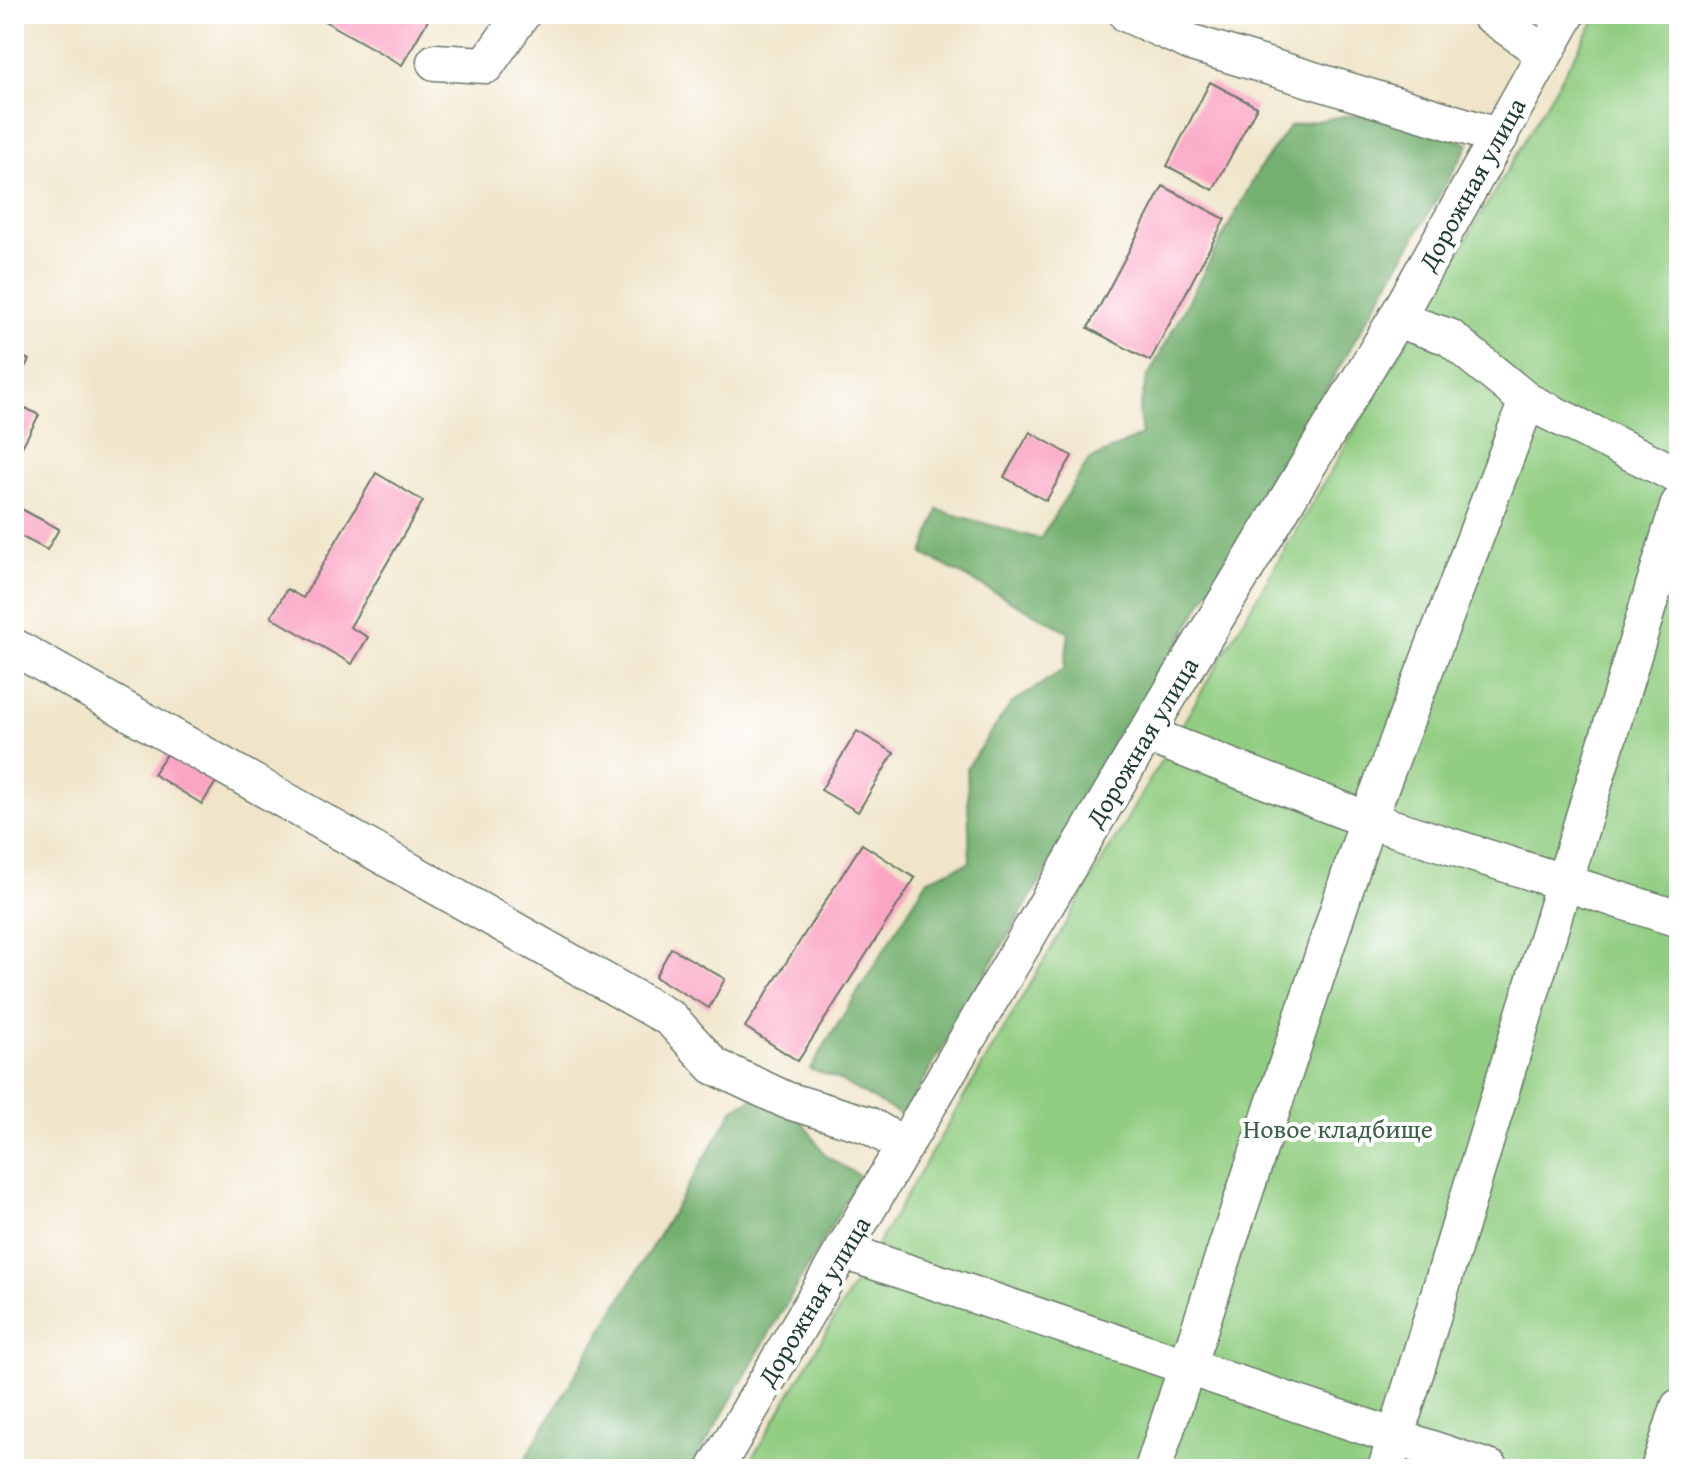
<svg xmlns="http://www.w3.org/2000/svg" width="1693" height="1483" font-family="'Gentium Book Plus',serif">
  <style>
    .green { fill: #91cd81; stroke: #58855a; stroke-width: 2 }
    .forest { fill: #74b06f; stroke: #4a7652; stroke-width: 2 }
    .building { fill: #fba5c4 }
    .lines { fill: none; stroke-linecap: round; stroke-linejoin: round }
    .minor-casing { stroke: #687868; stroke-width: 39 }
    .minor { stroke: #fff; stroke-width: 36 }
    .labels { text-anchor: middle; stroke-width: 8; stroke-linejoin: round; paint-order: stroke }
    .street-label { font-size: 26px; fill: #1f3d34; stroke: #fff }
    .park-label { font-size: 26px; fill: #3c6147; stroke: #fff }
  </style>
  <rect width="100%" height="100%" fill="#fff"/>
  <filter id="ink" filterUnits="userSpaceOnUse"><feTurbulence type="fractalNoise" baseFrequency=".0125" numOctaves="2"/><feDisplacementMap in="SourceGraphic" scale="16" xChannelSelector="R" yChannelSelector="G"/><feConvolveMatrix kernelMatrix="1 2 1 2 8 2 1 2 1" color-interpolation-filters="sRGB"/></filter>
  <filter id="wash" filterUnits="userSpaceOnUse"><feTurbulence type="fractalNoise" baseFrequency=".006" numOctaves="4" result="noise"/><feDisplacementMap in="SourceGraphic" scale="32" xChannelSelector="R" yChannelSelector="G"/><feGaussianBlur stdDeviation="1.8" result="paint"/><feColorMatrix in="noise" values="0 0 0 0 0 0 0 0 0 0 0 0 0 0 0 0 0 1.4 0 .05"/><feComposite in="paint" operator="in"/></filter>
  <g filter="url(#wash)">
    <rect width="100%" height="100%" fill="#f0e5c9"/>
    <!-- green -->
    <polygon class="green" points="1581,14 1679,14 1679,1469 746,1469 1594,22"/>
    <!-- forest -->
    <g class="forest">
      <polygon points="1386,114 1469,144 903,1116 835,1078 810,1069 928,879 970,862 967,767 1011,704 1064,669 1069,632 923,554 938,510 1040,539 1088,461 1142,435 1139,412 1147,378 1259,169 1290,126 1343,116"/>
      <polygon points="777,1085 826,1156 860,1176 691,1469 519,1469 734,1109"/>
    </g>
    <g id="blocks">
      <!-- building -->
      <g class="building">
        <polygon points="312,14 418,14 428,20 402,65"/>
        <polygon points="1210,82 1257,107 1213,190 1167,166"/>
        <polygon points="1163,186 1225,219 1150,361 1088,328"/>
        <polygon points="14,352 29,360 14,387"/>
        <polygon points="14,402 39,415 14,462"/>
        <polygon points="1030,432 1072,456 1046,501 1004,477"/>
        <polygon points="376,473 423,501 350,627 368,637 352,664 271,617 287,589 303,598"/>
        <polygon points="14,505 59,529 47,550 14,533"/>
        <polygon points="857,731 894,753 858,812 821,790"/>
        <polygon points="173,744 221,774 202,804 153,774"/>
        <polygon points="862,844 915,878 798,1061 745,1027"/>
        <polygon points="671,948 725,979 709,1008 655,977"/>
      </g>
    </g>
  </g>
  <g filter="url(#ink)">
    <use href="#blocks" fill-opacity="0" stroke="#687868" stroke-width="2"/>
    <g class="lines">
      <defs>
        <g id="minor">
          <polyline points="1127,14 1192,43 1500,137"/>
          <polyline points="1489,14 1544,53"/>
          <polyline points="435,62 486,65 522,14"/>
          <polyline points="1396,319 1449,337 1527,401 1679,476"/>
          <polyline points="14,647 671,1019 714,1066 786,1100 868,1125 905,1146"/>
          <polyline points="1146,734 1368,820 1679,919"/>
          <polyline points="844,1251 1491,1469"/>
          <polyline points="715,1469 1146,734 1396,319 1567,14"/>
          <polyline points="1153,1469 1368,820 1527,401"/>
          <polyline points="1386,1469 1679,504"/>
          <polyline points="1659,1469 1679,1407"/>
        </g>
      </defs>
      <!-- minor casing -->
      <use href="#minor" class="minor-casing"/>
      <!-- minor -->
      <use href="#minor" class="minor"/>
    </g>
  </g>
  <g class="labels">
    <!-- street labels -->
    <g class="street-label">
      <text transform="translate(1472 184) rotate(-61)" y="9">Дорожная улица</text>
      <text transform="translate(1142 742) rotate(-59)" y="9">Дорожная улица</text>
      <text transform="translate(814 1301) rotate(-59)" y="9">Дорожная улица</text>
    </g>
    <!-- park labels -->
    <g class="park-label">
      <text x="1338" y="1138">Новое кладбище</text>
    </g>
  </g>
  <!-- margin -->
  <rect width="1693" height="1483" fill="none" stroke="#fff" stroke-width="48"/>
</svg>
